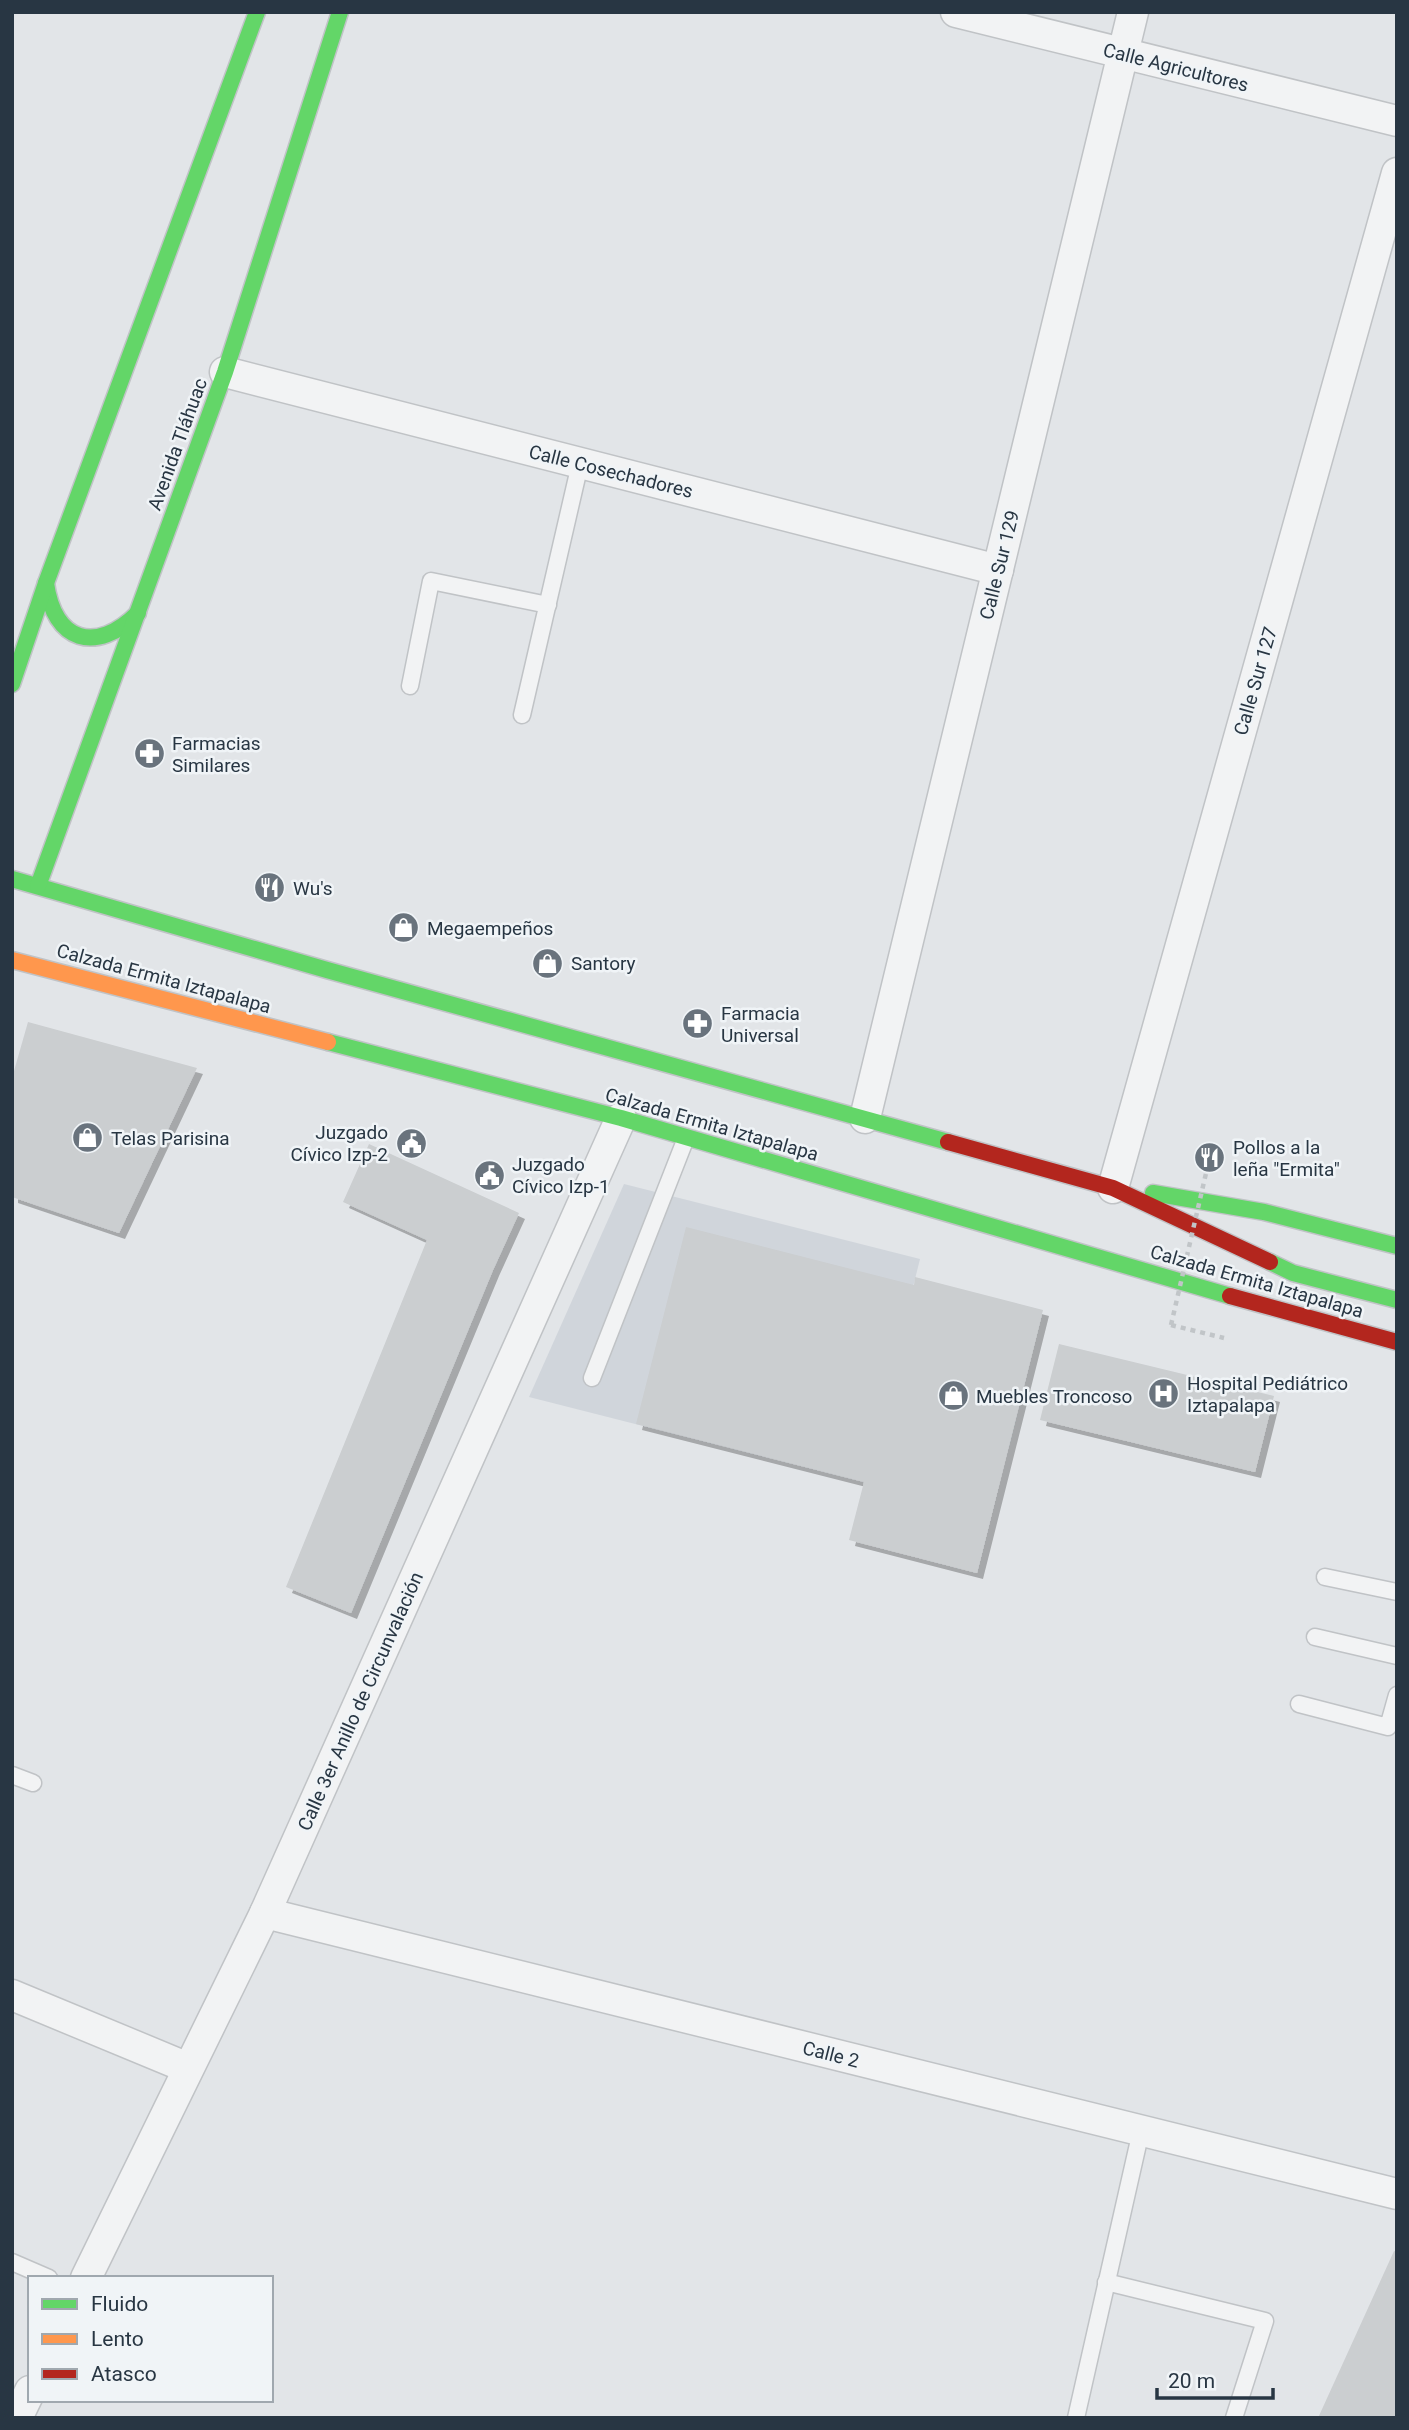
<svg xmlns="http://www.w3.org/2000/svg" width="1409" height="2430" font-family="Roboto,sans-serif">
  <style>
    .built { fill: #d0d5db }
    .building { fill: #cbced0; filter: url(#shadow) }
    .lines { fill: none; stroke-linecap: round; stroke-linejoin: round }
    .lane-casing { stroke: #c0c3c6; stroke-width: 19 }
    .street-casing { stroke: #c0c3c6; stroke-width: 33 }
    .fast-casing { stroke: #c0c3c6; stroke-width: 19 }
    .slow-casing { stroke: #c0c3c6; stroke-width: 19 }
    .jam-casing { stroke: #c0c3c6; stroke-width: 19 }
    .path { stroke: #c1c5c8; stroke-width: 4.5; stroke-dasharray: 5 5; stroke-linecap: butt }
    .lane { stroke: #f2f3f4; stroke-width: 16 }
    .street { stroke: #f2f3f4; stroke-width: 30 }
    .fast { stroke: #63d668; stroke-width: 16 }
    .slow { stroke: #ff974d; stroke-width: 16 }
    .jam { stroke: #b3261e; stroke-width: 16 }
    .path-bridge { stroke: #c1c5c8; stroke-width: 4.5; stroke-dasharray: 5 5; stroke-linecap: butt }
    .labels { text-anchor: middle; stroke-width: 5; stroke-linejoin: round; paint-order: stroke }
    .street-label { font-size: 19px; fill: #283643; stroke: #f0f4f7 }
    .poi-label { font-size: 19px; fill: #283643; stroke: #f0f4f7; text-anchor: start }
  </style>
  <defs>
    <filter id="shadow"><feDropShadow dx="6" dy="6" stdDeviation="0" flood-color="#0004"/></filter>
  </defs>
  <rect width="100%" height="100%" fill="#e2e5e8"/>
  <!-- built -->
  <polygon class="built" points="624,1184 920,1259 864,1482 529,1397"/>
  <!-- building -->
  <g class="building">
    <polygon points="28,1022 197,1068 119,1233 12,1197 12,1078"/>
    <polygon points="369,1144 519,1213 493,1270 351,1613 286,1587 427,1240 343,1202"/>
    <polygon points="686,1227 914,1285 915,1277 1043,1310 977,1573 849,1540 864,1482 636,1424"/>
    <polygon points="1059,1344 1274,1396 1255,1472 1040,1420"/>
    <polygon points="1394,2251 1397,2252 1397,2418 1318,2418"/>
  </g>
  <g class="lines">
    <defs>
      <g id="lane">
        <polyline points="410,686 431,581 548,605"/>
        <polyline points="522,715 580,464"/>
        <polyline points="592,1378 686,1138"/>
        <polyline points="1325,1577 1397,1592"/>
        <polyline points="1315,1637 1397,1656"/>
        <polyline points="1299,1704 1388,1727 1397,1695"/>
        <polyline points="12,1775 33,1783"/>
        <polyline points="12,2262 49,2278"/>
        <polyline points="1106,2282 1265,2321 1234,2418"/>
        <polyline points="1076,2418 1141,2131"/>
      </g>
      <g id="street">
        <polyline points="956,12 1397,121"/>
        <polyline points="225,372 998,570"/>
        <polyline points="865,1118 1133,12"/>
        <polyline points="1113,1188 1397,173"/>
        <polyline points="265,1913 1397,2194"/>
        <polyline points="12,1995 188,2068"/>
        <polyline points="86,2278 265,1913 621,1118"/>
        <polyline points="17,2418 30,2391"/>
      </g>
      <g id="fast">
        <path d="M46 583C54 642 96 655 138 613"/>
        <polyline points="12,684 46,583 257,12"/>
        <polyline points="12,879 327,970 948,1142"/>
        <polyline points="38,886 225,372 340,12"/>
        <polyline points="328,1042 621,1118 1230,1296"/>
        <polyline points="1153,1193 1264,1212 1397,1246"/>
        <polyline points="1270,1262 1293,1273 1397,1300"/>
      </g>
      <polyline id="slow" points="12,960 328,1042"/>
      <g id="jam">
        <polyline points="948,1142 1113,1188 1270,1262"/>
        <polyline points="1230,1296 1397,1342"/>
      </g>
    </defs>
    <!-- lane casing -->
    <use href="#lane" class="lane-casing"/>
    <!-- street casing -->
    <use href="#street" class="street-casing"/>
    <!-- fast casing -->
    <use href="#fast" class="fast-casing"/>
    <!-- slow casing -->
    <use href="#slow" class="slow-casing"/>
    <!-- jam casing -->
    <use href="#jam" class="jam-casing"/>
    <!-- path -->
    <polyline class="path" points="1171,1325 1224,1338"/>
    <!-- lane -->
    <use href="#lane" class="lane"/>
    <!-- street -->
    <use href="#street" class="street"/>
    <!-- fast -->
    <use href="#fast" class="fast"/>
    <!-- slow -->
    <use href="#slow" class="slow"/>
    <!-- jam -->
    <use href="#jam" class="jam"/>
    <!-- path-bridge -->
    <polyline class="path-bridge" points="1171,1325 1207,1169"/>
  </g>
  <!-- icons -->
  <defs>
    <symbol id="pharmacy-disc" viewBox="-11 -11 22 22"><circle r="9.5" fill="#69737d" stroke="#f0f4f7"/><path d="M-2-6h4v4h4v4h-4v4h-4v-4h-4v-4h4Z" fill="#fff"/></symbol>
    <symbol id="restaurant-disc" viewBox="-11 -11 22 22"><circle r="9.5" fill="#69737d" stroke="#f0f4f7"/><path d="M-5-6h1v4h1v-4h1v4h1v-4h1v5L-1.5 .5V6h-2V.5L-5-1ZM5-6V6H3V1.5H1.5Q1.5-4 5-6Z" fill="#fff"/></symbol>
    <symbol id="shop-disc" viewBox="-11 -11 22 22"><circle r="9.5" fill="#69737d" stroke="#f0f4f7"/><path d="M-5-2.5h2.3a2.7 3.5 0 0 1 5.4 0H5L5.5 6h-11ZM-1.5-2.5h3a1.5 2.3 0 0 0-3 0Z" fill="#fff"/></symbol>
    <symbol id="civic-disc" viewBox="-11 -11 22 22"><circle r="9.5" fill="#69737d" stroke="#f0f4f7"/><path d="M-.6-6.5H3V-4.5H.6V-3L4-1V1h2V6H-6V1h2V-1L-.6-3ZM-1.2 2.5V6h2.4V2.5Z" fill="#fff"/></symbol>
    <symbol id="hospital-disc" viewBox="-11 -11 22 22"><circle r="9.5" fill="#69737d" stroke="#f0f4f7"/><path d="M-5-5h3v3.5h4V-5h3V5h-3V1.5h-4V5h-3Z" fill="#fff"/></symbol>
  </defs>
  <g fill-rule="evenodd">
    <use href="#pharmacy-disc" x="132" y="736" width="35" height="35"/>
    <use href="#restaurant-disc" x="252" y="870" width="35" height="35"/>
    <use href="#shop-disc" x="386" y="910" width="35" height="35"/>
    <use href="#shop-disc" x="530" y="946" width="35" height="35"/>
    <use href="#pharmacy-disc" x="680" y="1006" width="35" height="35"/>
    <use href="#shop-disc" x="70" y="1120" width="35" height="35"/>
    <use href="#civic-disc" x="394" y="1126" width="35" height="35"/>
    <use href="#restaurant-disc" x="1192" y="1140" width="35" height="35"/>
    <use href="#civic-disc" x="472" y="1158" width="35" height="35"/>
    <use href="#hospital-disc" x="1146" y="1376" width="35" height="35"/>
    <use href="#shop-disc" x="936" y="1378" width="35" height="35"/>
  </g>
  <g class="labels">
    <!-- street labels -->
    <g class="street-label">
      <text transform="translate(1176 67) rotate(14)" y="7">Calle Agricultores</text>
      <text transform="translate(177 444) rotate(-70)" y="7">Avenida Tláhuac</text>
      <text transform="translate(611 471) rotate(14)" y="7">Calle Cosechadores</text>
      <text transform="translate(999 565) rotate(-76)" y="7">Calle Sur 129</text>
      <text transform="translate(1255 681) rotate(-74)" y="7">Calle Sur 127</text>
      <text transform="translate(164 978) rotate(15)" y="7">Calzada Ermita Iztapalapa</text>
      <text transform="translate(712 1124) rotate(16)" y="7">Calzada Ermita Iztapalapa</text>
      <text transform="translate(1257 1281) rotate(16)" y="7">Calzada Ermita Iztapalapa</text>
      <text transform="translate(360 1701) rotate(-66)" y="7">Calle 3er Anillo de Circunvalación</text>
      <text transform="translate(831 2054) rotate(14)" y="7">Calle 2</text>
    </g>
    <!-- poi labels -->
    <g class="poi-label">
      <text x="172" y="750">Farmacias<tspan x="172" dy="22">Similares</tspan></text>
      <text x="293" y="895">Wu's</text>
      <text x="427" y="935">Megaempeños</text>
      <text x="571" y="970">Santory</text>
      <text x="721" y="1020">Farmacia<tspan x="721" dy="22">Universal</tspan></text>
      <text x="388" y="1139" text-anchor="end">Juzgado<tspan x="388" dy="22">Cívico Izp-2</tspan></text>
      <text x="111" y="1145">Telas Parisina</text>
      <text x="1233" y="1154">Pollos a la<tspan x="1233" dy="22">leña "Ermita"</tspan></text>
      <text x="512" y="1171">Juzgado<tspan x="512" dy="22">Cívico Izp-1</tspan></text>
      <text x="1187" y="1390">Hospital Pediátrico<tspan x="1187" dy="22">Iztapalapa</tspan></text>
      <text x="976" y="1403">Muebles Troncoso</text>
    </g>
  </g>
  <!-- border -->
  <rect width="1409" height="2430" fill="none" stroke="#283643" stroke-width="28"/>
  <!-- legend -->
  <rect x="28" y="2276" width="245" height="126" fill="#f0f4f7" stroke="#a0a8af" stroke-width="2"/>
  <rect x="42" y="2299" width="35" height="10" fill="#63d668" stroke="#a0a8af" stroke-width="2"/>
  <text x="91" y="2311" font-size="21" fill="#283643">Fluido</text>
  <rect x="42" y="2334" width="35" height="10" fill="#ff974d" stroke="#a0a8af" stroke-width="2"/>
  <text x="91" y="2346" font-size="21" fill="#283643">Lento</text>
  <rect x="42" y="2369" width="35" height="10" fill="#b3261e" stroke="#a0a8af" stroke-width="2"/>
  <text x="91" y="2381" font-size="21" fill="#283643">Atasco</text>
  <!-- scale -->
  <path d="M1157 2388v10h116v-10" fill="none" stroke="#283643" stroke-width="3.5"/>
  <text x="1168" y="2388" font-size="21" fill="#283643" stroke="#f0f4f7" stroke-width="5" paint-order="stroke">20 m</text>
</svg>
